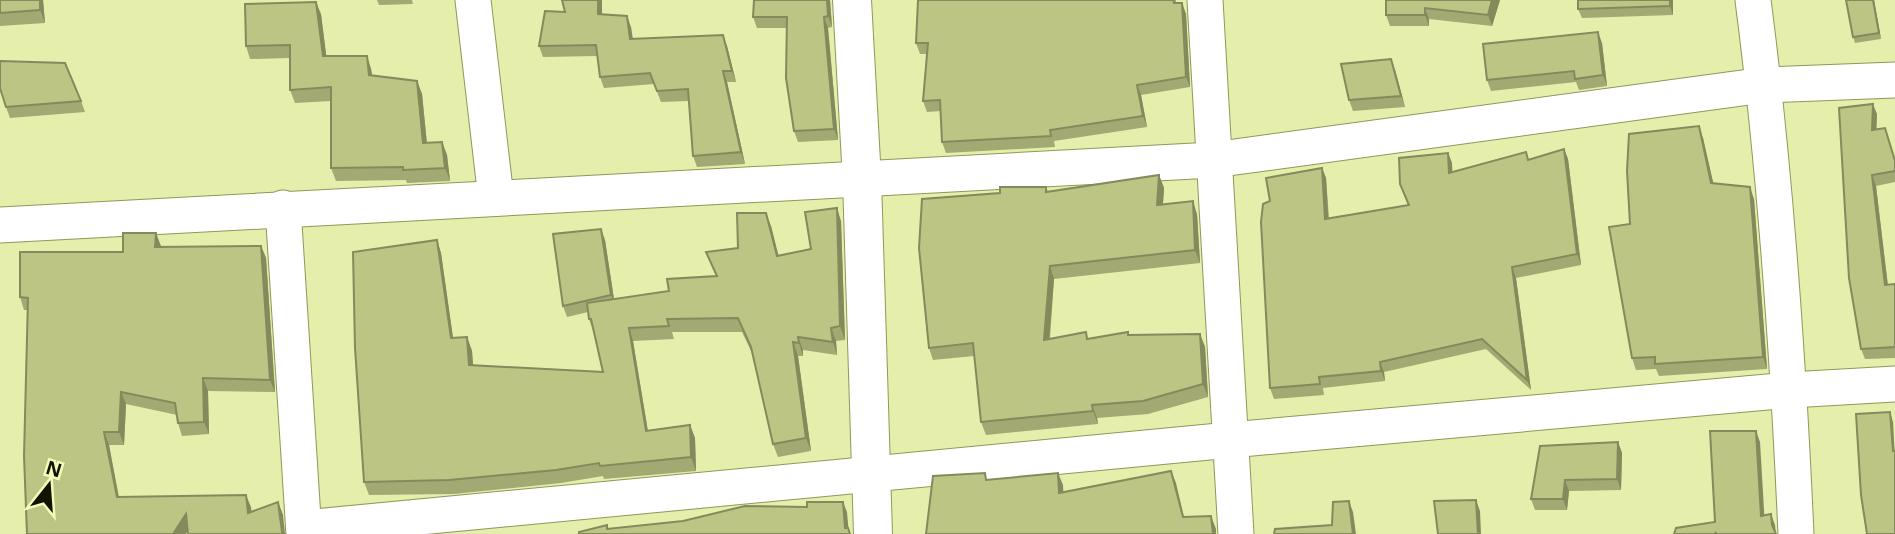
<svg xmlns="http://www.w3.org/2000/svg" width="1895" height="534" font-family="'Open Sans',sans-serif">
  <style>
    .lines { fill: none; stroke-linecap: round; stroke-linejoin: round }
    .street-casing { stroke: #909758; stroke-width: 37 }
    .secondary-casing { stroke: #909758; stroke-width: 40 }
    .street { stroke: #fff; stroke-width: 35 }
    .secondary { stroke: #fff; stroke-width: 38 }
    .wall { fill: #a3a972 }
    .shaded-wall { fill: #848a5c }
    .building { fill: #bdc584; stroke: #848a5c; stroke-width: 2 }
  </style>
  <rect width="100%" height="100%" fill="#e6eeac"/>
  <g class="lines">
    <defs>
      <g id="street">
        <polyline points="473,0 496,198"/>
        <polyline points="1205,0 1236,534"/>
        <path d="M1753 0C1776 177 1788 355 1796 534"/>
        <polyline points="283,208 304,534"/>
        <polyline points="0,225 1213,160 1764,85 1895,80"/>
        <polyline points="304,528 1230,440 1790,390 1895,384"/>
      </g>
      <polyline id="secondary" points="852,0 862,180 873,534"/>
    </defs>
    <!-- street casing -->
    <use href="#street" class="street-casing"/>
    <!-- secondary casing -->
    <use href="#secondary" class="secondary-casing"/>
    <!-- street -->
    <use href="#street" class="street"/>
    <!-- secondary -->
    <use href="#secondary" class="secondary"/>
  </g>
  <!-- wall -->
  <g class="wall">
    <polygon points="0,0 43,0 45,23 0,26"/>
    <polygon points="377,0 412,0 413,4 379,5"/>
    <polygon points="562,0 602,0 602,14 631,27 633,39 727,46 736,82 727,82 745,164 697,167 693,156 689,101 661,102 654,84 604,88 600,77 598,56 543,57 539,46 565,12"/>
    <polygon points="754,0 830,0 832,27 828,28 838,140 798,142 794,131 787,28 757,28 753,17"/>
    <polygon points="918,0 1176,0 1176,3 1182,3 1186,14 1190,87 1141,95 1147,127 1054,141 1055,147 946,153 942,142 941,111 927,112 923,101 927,54 920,54 916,43"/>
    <polygon points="1386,0 1500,0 1492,26 1429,19 1429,26 1390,26 1386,15"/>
    <polygon points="1673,0 1673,15 1582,18 1578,9"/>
    <polygon points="1846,0 1874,0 1881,39 1855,43 1853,37"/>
    <polygon points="321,14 326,56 367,56 371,69 372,75 417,81 422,94 427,143 442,142 447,155 450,181 407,183 406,180 336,181 331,168 331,101 295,103 290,90 290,58 250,59 246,46"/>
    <polygon points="1602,43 1607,86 1579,90 1576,82 1491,91 1487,80"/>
    <polygon points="1395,70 1405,107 1353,111 1349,100"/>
    <polygon points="81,101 85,112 10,118 6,107"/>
    <polygon points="1877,114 1876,129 1889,139 1895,159 1895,182 1876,186 1888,285 1895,284 1895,358 1865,359 1861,349 1849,278"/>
    <polygon points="1703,138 1713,183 1754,199 1767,369 1659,376 1656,369 1636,370 1632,358 1630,224"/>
    <polygon points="1564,149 1568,159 1581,265 1516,278 1531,390 1486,349 1384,372 1385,381 1323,388 1324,395 1274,399 1270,388 1270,201 1322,168 1326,178 1329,218 1408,205 1400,184 1448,153 1452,163 1452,172 1526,152 1529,160"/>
    <polygon points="1159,175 1164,188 1163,204 1197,214 1200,263 1054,279 1050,339 1089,339 1130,335 1200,334 1205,347 1208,397 1148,414 1097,418 1098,424 986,435 981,422 974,356 933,360 929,348 1000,193 1046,187 1048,192"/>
    <polygon points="841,221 845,340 836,341 837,355 803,350 803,356 798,356 811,451 778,457 773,444 752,353 742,332 672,332 674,339 633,341 648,431 690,425 695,438 696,471 604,479 603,476 561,483 454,494 369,495 364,482 437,240 441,253 453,338 467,337 472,351 473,365 603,372 594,333 589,319 588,312 567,317 563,306 605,240 614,299 669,291 716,276 706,252 738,248 771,226 778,256 811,249"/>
    <polygon points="161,246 161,247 261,246 266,258 275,392 208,391 209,434 182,436 178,423 177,415 126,404 124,445 109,445 119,497 251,507 251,512 278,502 283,515 188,531 27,534 27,310 24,310 20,297 123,252"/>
    <polygon points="1618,442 1622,453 1621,490 1569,491 1567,510 1535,510 1531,499"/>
  </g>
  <!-- shaded-wall -->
  <g class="shaded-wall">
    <polygon points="40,0 43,0 45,23 40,10"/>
    <polygon points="598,0 602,0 602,25 598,14"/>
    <polygon points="827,0 830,0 832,27 828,16"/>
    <polygon points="1492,0 1500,0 1492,26 1488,15"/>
    <polygon points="1670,0 1673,0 1673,15 1670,6"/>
    <polygon points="1873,0 1874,0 1881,39 1879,33"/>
    <polygon points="316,2 321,14 328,69 323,56"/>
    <polygon points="1182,3 1186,14 1190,87 1186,77"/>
    <polygon points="1425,8 1429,19 1429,26 1425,15"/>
    <polygon points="627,16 631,27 634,50 630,39"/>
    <polygon points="824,17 828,28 838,140 834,129"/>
    <polygon points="1598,32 1602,43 1607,86 1603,75"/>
    <polygon points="723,35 727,46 736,82 732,71"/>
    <polygon points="367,56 371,69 374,88 369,75"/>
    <polygon points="1391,59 1395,70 1405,107 1401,96"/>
    <polygon points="723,71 727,82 745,164 741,152"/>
    <polygon points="417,81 422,94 428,156 423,143"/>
    <polygon points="1137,85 1141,95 1147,127 1143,116"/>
    <polygon points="1873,104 1877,114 1876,140 1872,130"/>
    <polygon points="1699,126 1703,138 1716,195 1711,183"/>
    <polygon points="442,142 447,155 450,181 445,168"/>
    <polygon points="1564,149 1568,159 1581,265 1577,254"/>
    <polygon points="1448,153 1452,163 1453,184 1449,173"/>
    <polygon points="1322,168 1326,178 1329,229 1325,219"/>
    <polygon points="1159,175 1164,188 1162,218 1157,205"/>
    <polygon points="1872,175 1876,186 1889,296 1885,285"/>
    <polygon points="1750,187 1754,199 1767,369 1763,357"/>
    <polygon points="1193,201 1197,214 1200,263 1195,250"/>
    <polygon points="837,208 841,221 845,340 840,326"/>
    <polygon points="766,213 771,226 782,269 777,256"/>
    <polygon points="601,229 605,240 615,306 611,295"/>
    <polygon points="156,233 161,246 160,260 155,247"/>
    <polygon points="437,240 441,253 455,352 451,338"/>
    <polygon points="261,246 266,258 275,392 270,380"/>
    <polygon points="1050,266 1054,279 1048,353 1044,340"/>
    <polygon points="1512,267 1516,278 1531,390 1527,380"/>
    <polygon points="629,328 633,341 650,444 646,431"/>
    <polygon points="831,328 836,341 837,355 833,342"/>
    <polygon points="1200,334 1205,347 1208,397 1203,384"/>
    <polygon points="467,337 472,351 474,378 469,365"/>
    <polygon points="798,337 803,350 803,356 799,343"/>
    <polygon points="793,342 798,356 811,451 806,438"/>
    <polygon points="1380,362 1384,372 1385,381 1381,371"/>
    <polygon points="203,378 208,391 209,434 204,422"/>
    <polygon points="121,392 126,404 124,445 119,432"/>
    <polygon points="1092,405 1097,418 1098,424 1093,411"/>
    <polygon points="1890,412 1893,422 1895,458 1893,451"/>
    <polygon points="690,425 695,438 696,471 691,457"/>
    <polygon points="1756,431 1760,442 1765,527 1761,516"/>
    <polygon points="104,432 109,445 121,510 117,497"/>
    <polygon points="1618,442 1622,453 1621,490 1617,479"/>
    <polygon points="1171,471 1176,483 1187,530 1183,517"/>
    <polygon points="1058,473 1063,485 1064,505 1059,493"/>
    <polygon points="1565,480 1569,491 1567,510 1563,499"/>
    <polygon points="246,495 251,507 253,525 248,513"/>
    <polygon points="1476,500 1480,511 1481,534 1478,534"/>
    <polygon points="1349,501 1353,512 1356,534 1353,534"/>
    <polygon points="278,502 283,515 285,534 283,534"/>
    <polygon points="843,502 847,512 849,534 845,528"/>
    <polygon points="186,514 190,526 186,534 173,534"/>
    <polygon points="1771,514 1775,525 1776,534 1772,525"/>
    <polygon points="1211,516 1216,529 1216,534 1213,534"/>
  </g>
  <!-- building -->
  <g class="building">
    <polygon points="0,0 40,0 40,10 0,13"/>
    <polygon points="562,0 598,0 598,14 627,16 630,39 723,35 732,71 723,71 741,152 693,156 688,89 657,91 650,73 600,77 596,45 539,46 545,11 565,12"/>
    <polygon points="754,0 827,0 828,16 824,17 834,129 794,131 786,78 787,17 753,17"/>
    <polygon points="918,0 1173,0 1174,3 1182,3 1186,77 1137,85 1143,116 1050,130 1051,136 942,142 940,100 923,101 928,43 916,43"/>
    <polygon points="1386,0 1492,0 1488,15 1425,8 1425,15 1386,15"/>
    <polygon points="1578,0 1670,0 1670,6 1578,9"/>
    <polygon points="1846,0 1873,0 1879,33 1853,37"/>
    <polygon points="316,2 323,56 367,56 369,75 417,81 423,143 442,142 445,168 403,170 403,167 331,168 331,87 290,90 290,45 246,46 245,4"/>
    <polygon points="1598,32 1603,75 1575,79 1574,71 1487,80 1483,44"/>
    <polygon points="1391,59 1401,96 1349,100 1341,64"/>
    <polygon points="0,61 65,63 81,101 6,107 0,88"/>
    <polygon points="1873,104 1872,130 1885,128 1895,161 1895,171 1872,175 1885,285 1895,284 1895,347 1861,349 1849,278 1839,108"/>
    <polygon points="1699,126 1711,183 1750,187 1763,357 1655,364 1655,357 1632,358 1609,227 1630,224 1627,171 1629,134"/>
    <polygon points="1564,149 1577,254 1512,267 1527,380 1482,339 1380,362 1381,371 1319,377 1320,384 1270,388 1261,222 1263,204 1270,201 1266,178 1322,168 1325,219 1409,205 1400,184 1399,158 1448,153 1449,173 1526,152 1528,160"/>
    <polygon points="1159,175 1157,205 1193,201 1195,250 1050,266 1044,340 1086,332 1087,339 1128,332 1128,335 1200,334 1203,384 1143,401 1092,405 1093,411 981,422 973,343 929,348 919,248 922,199 1000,193 1000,187 1046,187 1046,192"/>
    <polygon points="837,208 840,326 831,328 833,342 798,337 799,343 793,342 806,438 773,444 751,347 738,318 667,319 669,326 629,328 646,431 690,425 691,457 600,466 599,463 556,470 449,480 364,482 355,348 353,252 437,240 451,338 467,337 469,365 603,372 591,319 589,319 587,303 669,291 667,279 717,276 706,252 738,248 737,213 766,213 777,256 811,249 805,212"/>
    <polygon points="601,229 611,295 563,306 553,234"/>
    <polygon points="123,233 156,233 155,247 261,246 270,380 203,378 204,422 178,423 175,403 121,392 119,432 104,432 117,497 246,495 248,513 278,502 282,532 285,534 188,534 186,514 173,534 27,534 24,456 28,298 20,297 20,252 123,252"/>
    <polygon points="1890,412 1893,451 1895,451 1895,534 1867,534 1861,495 1856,414"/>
    <polygon points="1710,431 1756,431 1761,516 1771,514 1772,525 1776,534 1716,534 1716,532 1715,534 1674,534 1676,528 1715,522"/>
    <polygon points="1618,442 1617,479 1565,480 1563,499 1531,499 1540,446"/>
    <polygon points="1171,471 1183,517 1211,516 1213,534 926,534 933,476 985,473 986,480 1058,473 1059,493"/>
    <polygon points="1476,500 1478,534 1438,534 1434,501"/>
    <polygon points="1349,501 1353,534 1274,534 1275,529 1332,525 1333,502"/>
    <polygon points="807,502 843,502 845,528 848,528 850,534 579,534 579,532 607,525 607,529 683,521 745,506 807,507"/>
  </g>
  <!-- north arrow -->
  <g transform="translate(49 485) rotate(17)" stroke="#f3fcb9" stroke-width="5" paint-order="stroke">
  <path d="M0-5L12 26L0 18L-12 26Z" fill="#121400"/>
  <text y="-10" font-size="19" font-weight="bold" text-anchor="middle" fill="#121400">N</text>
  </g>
</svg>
